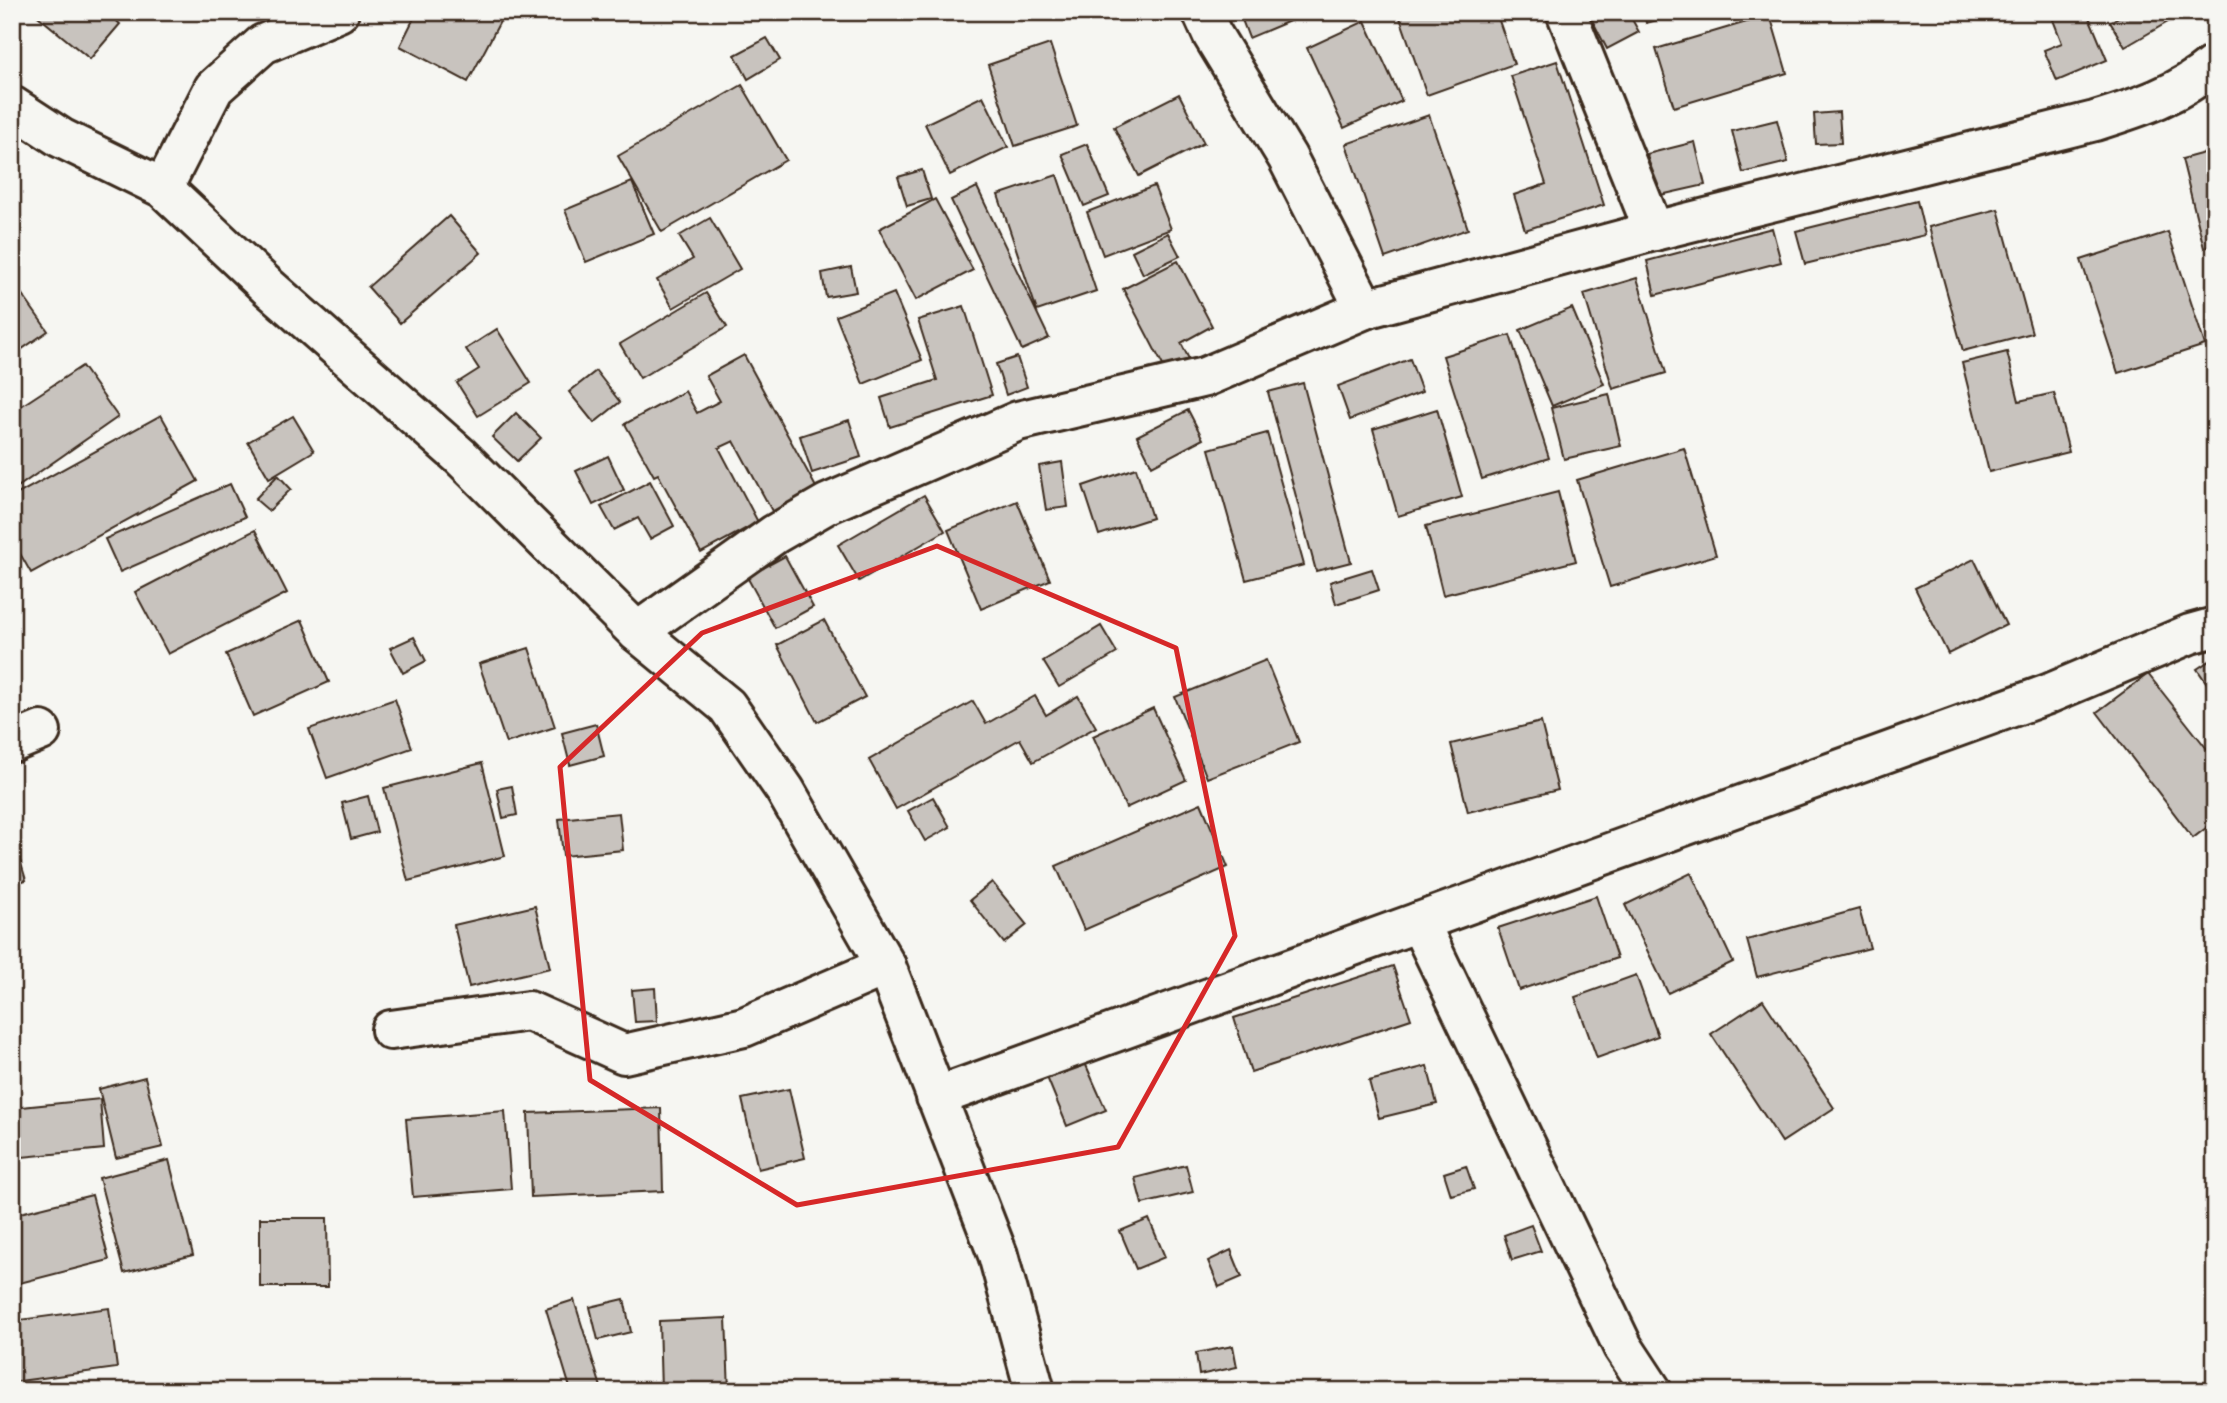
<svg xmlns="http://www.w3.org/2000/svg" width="2227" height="1403" font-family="Kalam,sans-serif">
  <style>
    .building { fill: #c8c3be; stroke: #3b2a1e; stroke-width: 2 }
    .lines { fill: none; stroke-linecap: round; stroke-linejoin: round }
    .minor-casing { stroke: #3b2a1e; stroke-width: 44 }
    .major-casing { stroke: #3b2a1e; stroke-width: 44 }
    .minor { stroke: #f6f6f2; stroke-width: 38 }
    .major { stroke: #f6f6f2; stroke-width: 38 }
    .marked { fill: none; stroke: #d62828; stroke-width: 5; stroke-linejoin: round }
  </style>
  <rect width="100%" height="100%" fill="#f6f6f2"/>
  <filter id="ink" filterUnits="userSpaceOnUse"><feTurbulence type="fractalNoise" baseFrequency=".0143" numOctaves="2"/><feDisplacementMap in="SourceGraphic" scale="14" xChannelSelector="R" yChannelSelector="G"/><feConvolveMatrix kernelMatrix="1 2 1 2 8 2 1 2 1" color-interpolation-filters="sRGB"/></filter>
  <g filter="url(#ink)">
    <!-- building -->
    <g class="building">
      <polygon points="33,12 107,12 120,24 90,59"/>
      <polygon points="417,12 505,12 468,82 400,46"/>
      <polygon points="1254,12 1311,12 1249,38 1241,17"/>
      <polygon points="1398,12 1496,12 1514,64 1427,95"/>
      <polygon points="1588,12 1628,12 1639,32 1607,49"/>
      <polygon points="1644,12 1688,12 1646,23"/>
      <polygon points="2050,12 2087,12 2107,60 2057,81 2044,50 2062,43"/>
      <polygon points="2127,12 2185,12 2125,47 2110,22"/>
      <polygon points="1770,15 1787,73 1674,107 1656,49"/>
      <polygon points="1365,21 1402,101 1344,128 1307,48"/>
      <polygon points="767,38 780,60 748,79 735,55"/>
      <polygon points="1050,44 1077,126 1015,146 988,65"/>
      <polygon points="1557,61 1604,205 1525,230 1514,195 1546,184 1511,76"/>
      <polygon points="742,85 786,160 662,232 618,156"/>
      <polygon points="1179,94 1204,143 1139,176 1114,127"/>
      <polygon points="983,96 1008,147 950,175 925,124"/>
      <polygon points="1839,112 1841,143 1816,144 1814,114"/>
      <polygon points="1429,115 1468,229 1385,258 1346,144"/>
      <polygon points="1777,120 1788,162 1743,173 1732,131"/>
      <polygon points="1695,142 1705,185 1656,196 1647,154"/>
      <polygon points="1087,144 1109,196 1084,206 1062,154"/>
      <polygon points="2215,150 2215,245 2204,248 2182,159"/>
      <polygon points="922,170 931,199 907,206 898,177"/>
      <polygon points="1057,175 1096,291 1037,311 998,195"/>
      <polygon points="632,182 654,234 586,262 565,210"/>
      <polygon points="1154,186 1171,229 1103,255 1087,212"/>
      <polygon points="977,187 1049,338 1022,350 951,200"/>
      <polygon points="935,199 973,270 916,300 879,229"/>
      <polygon points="1917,201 1925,235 1805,264 1796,231"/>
      <polygon points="1998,209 2032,333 1963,351 1929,227"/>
      <polygon points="449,216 481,253 400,323 368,287"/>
      <polygon points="710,218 740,269 673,308 657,280 693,259 679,236"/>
      <polygon points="1772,228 1781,262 1655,295 1647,261"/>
      <polygon points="2168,232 2205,345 2118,373 2081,260"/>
      <polygon points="1168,233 1180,256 1143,274 1132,251"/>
      <polygon points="1178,261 1212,326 1181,343 1192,365 1169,377 1123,289"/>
      <polygon points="851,267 856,292 826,297 822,273"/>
      <polygon points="1637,278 1666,373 1613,389 1584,294"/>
      <polygon points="14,283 48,331 12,356 12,284"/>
      <polygon points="706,293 727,327 640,378 620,344"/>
      <polygon points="894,293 922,360 863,384 836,316"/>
      <polygon points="964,306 992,395 890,427 881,398 937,380 918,320"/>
      <polygon points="1572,308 1604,384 1552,406 1520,330"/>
      <polygon points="497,329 531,383 478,416 457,383 479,369 466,349"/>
      <polygon points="1510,335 1549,458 1482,479 1443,356"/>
      <polygon points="2007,352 2019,401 2054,393 2069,452 1989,472 1962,363"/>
      <polygon points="744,355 817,489 773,513 734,441 719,448 758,522 701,553 658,474 654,476 625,424 685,391 697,413 720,401 706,376"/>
      <polygon points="1017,357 1027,387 1006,395 996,364"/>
      <polygon points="1410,359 1422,392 1350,420 1338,386"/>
      <polygon points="82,366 118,417 12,491 12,412"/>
      <polygon points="596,371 620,402 594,423 569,392"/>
      <polygon points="1303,383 1351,562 1316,571 1268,392"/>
      <polygon points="1609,394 1621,446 1564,459 1551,408"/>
      <polygon points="1437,409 1462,497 1398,516 1373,429"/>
      <polygon points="1188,410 1203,439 1152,466 1137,436"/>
      <polygon points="516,413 541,438 517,461 492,437"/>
      <polygon points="161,415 198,481 31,573 14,543 12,544 12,497"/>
      <polygon points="293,416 314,451 269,478 248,442"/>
      <polygon points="849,420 861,457 812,473 800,436"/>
      <polygon points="1267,433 1304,565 1246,580 1209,449"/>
      <polygon points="1684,448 1716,555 1610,587 1577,480"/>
      <polygon points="608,456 624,490 593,505 576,471"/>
      <polygon points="1062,462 1068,507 1046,510 1039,466"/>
      <polygon points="1136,468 1152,518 1099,535 1083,486"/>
      <polygon points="278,475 291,489 269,511 255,499"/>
      <polygon points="650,481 674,526 650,539 638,518 614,530 601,507"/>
      <polygon points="230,484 245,517 120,572 105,539"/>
      <polygon points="1558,492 1576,561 1443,595 1426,526"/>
      <polygon points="924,495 945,531 859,581 838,545"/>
      <polygon points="1017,501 1050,580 981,609 948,530"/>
      <polygon points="255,530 287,593 168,654 135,592"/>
      <polygon points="785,556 813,607 775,628 747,577"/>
      <polygon points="1974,559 2006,625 1948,654 1915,588"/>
      <polygon points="1372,569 1379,590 1336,604 1330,582"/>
      <polygon points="302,620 329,682 253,716 226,654"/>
      <polygon points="824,620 865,697 817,722 777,645"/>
      <polygon points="1101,626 1117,653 1059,687 1043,661"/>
      <polygon points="414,637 426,661 403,673 390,648"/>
      <polygon points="529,648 555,727 506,743 479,664"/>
      <polygon points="2215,657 2215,695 2197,669"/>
      <polygon points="1266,660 1299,742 1207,778 1175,697"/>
      <polygon points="2148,674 2215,759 2215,821 2193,838 2097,712"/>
      <polygon points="1035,696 1046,715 1078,696 1096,727 1033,762 1020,739 896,809 869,760 973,701 986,724"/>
      <polygon points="395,699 412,748 327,778 309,729"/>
      <polygon points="1153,708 1186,780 1126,808 1093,736"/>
      <polygon points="1541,722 1558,790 1468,812 1451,744"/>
      <polygon points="596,724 604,756 570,765 562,733"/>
      <polygon points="482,763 505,856 408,881 384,788"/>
      <polygon points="512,786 517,815 503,818 497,789"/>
      <polygon points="368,796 377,832 351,839 342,803"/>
      <polygon points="933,797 950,827 925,841 908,811"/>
      <polygon points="1201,803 1228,867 1084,930 1056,866"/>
      <polygon points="619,813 623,850 563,856 559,819"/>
      <polygon points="12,834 26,880 12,884"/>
      <polygon points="1691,873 1733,962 1668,993 1625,905"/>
      <polygon points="992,882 1027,925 1004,943 970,900"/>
      <polygon points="1596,896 1617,958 1519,990 1498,928"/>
      <polygon points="535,906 550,968 469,987 454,925"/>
      <polygon points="1859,909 1870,948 1757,977 1747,940"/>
      <polygon points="1393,966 1411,1019 1251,1072 1234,1018"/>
      <polygon points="1636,975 1658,1036 1597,1058 1575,997"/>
      <polygon points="655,988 657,1021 635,1022 632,990"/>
      <polygon points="1763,1000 1834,1108 1782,1142 1711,1034"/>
      <polygon points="1081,1054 1106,1110 1067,1126 1044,1070"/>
      <polygon points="1427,1066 1437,1104 1379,1118 1369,1081"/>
      <polygon points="145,1077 163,1147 116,1158 99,1089"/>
      <polygon points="789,1089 805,1158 758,1169 742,1099"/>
      <polygon points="100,1099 104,1149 12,1158 12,1108"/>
      <polygon points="661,1108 663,1191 531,1197 528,1113"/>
      <polygon points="505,1111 511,1189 413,1197 406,1119"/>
      <polygon points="169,1160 193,1255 124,1273 99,1178"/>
      <polygon points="1186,1165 1193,1192 1142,1204 1135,1178"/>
      <polygon points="1466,1166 1474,1189 1451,1195 1444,1173"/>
      <polygon points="92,1195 109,1260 12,1285 12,1215"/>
      <polygon points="260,1218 327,1218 328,1287 260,1287"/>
      <polygon points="1149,1219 1165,1257 1136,1269 1120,1231"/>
      <polygon points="1531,1225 1541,1251 1512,1260 1504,1235"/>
      <polygon points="1231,1250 1242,1277 1219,1287 1208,1261"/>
      <polygon points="624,1299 631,1332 598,1340 590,1307"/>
      <polygon points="574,1300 601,1387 588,1391 571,1391 546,1309"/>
      <polygon points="109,1308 117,1368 12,1382 12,1321"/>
      <polygon points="726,1318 729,1391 661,1391 659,1321"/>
      <polygon points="1233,1346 1237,1367 1199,1375 1196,1353"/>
    </g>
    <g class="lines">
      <defs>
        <g id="minor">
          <polyline points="1202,12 1212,34 1287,157 1365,309"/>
          <polyline points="1566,12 1654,231"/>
          <polyline points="163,188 214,88 263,44 339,12"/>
          <path d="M637 632 775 534 827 504 1018 421 1205 377 1365 309 1654 231 2095 121C2140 107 2178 95 2215 64"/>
          <polyline points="12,743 41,731"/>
          <polyline points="1419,922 1623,1347 1652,1391"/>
          <polyline points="391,1030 529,1011 624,1054 744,1027 886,966"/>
          <polyline points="936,1097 2048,694 2190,634 2215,627"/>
        </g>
        <polyline id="major" points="12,106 61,138 163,188 267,286 460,456 637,632 727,706 785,790 886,966 998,1255 1035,1391"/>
      </defs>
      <!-- minor casing -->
      <use href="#minor" class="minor-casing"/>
      <!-- major casing -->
      <use href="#major" class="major-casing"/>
      <!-- minor -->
      <use href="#minor" class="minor"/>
      <!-- major -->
      <use href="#major" class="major"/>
    </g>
  </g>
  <!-- marked area -->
  <path class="marked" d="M937 546 1176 648 1235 936 1118 1147 797 1205 590 1080 560 767 702 633Z"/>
  <!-- margin -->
  <rect width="2227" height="1403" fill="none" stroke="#f6f6f2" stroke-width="42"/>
  <rect x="21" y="21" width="2185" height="1361" fill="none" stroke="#3b2a1e" stroke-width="2.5" filter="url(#ink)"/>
</svg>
